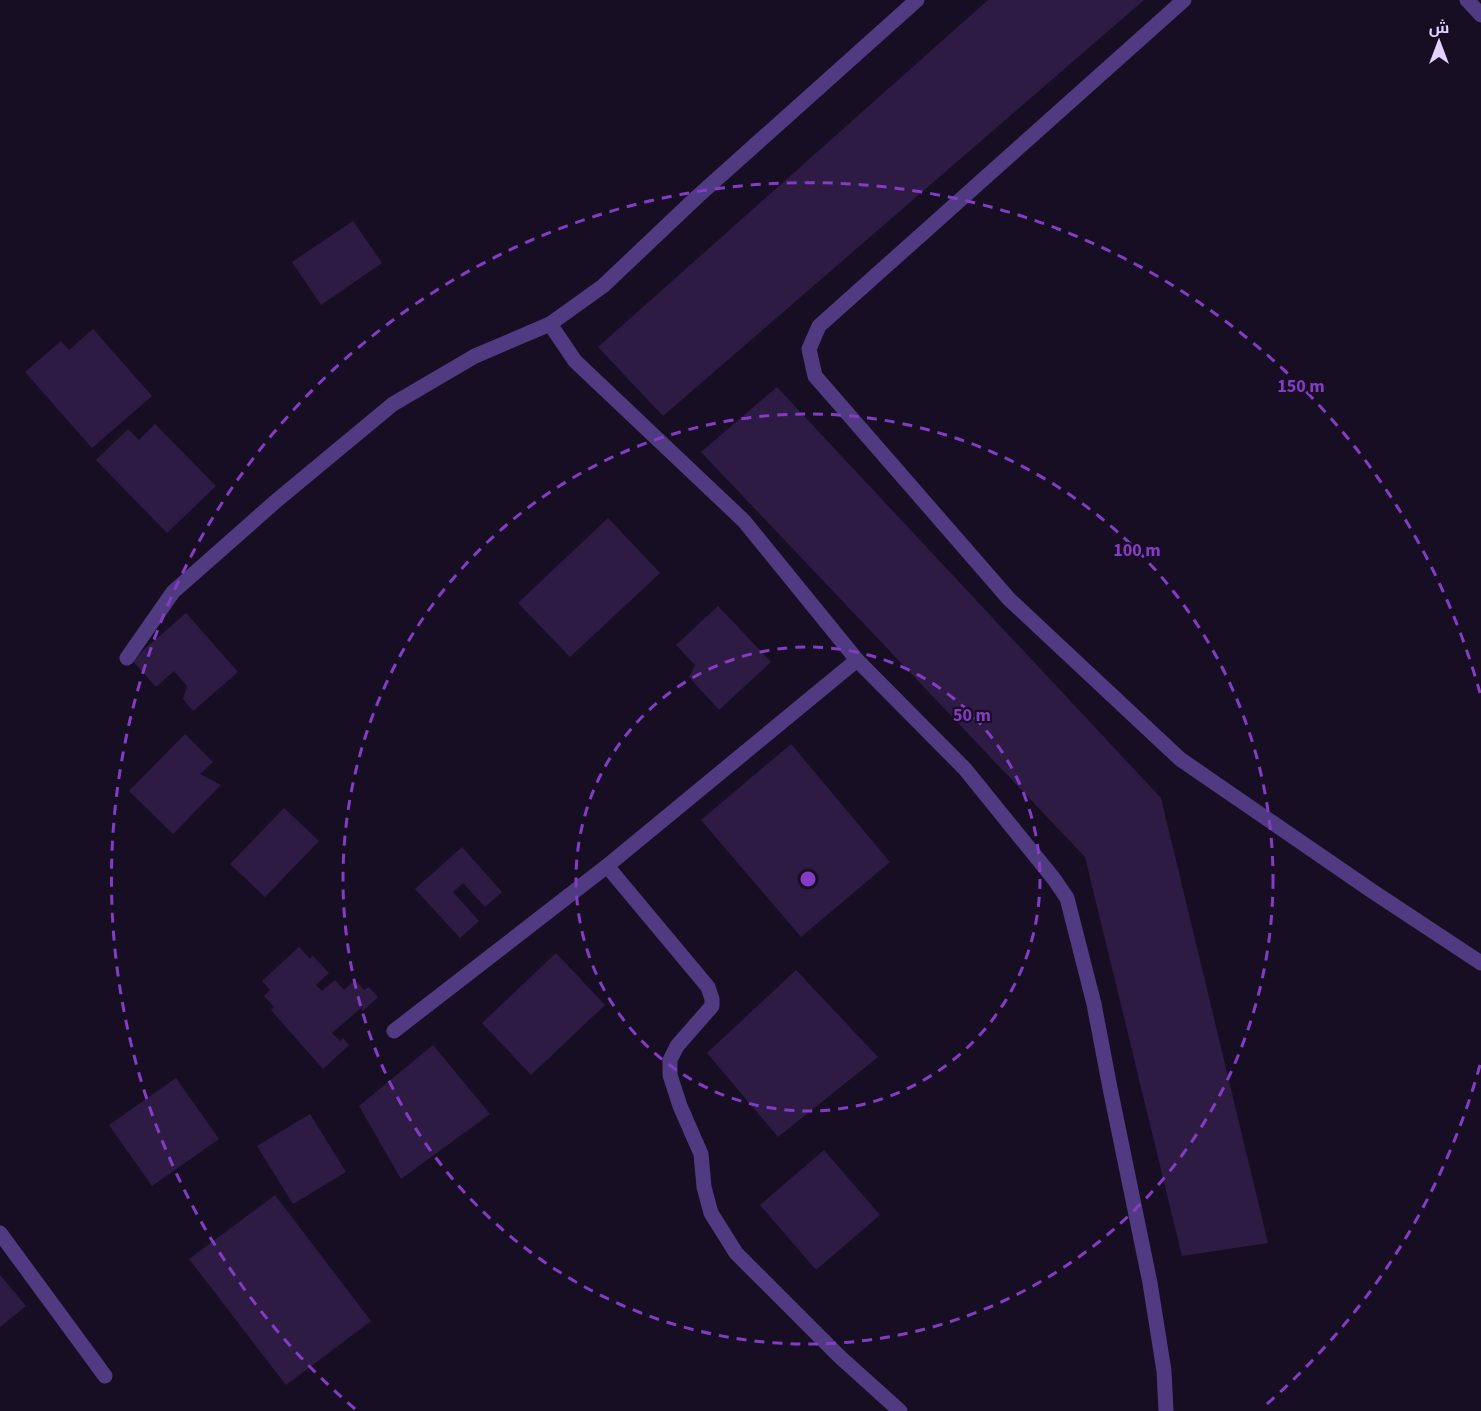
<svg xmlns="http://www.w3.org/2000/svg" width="1481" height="1411" font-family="'Source Sans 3',Cairo,sans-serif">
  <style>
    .building { fill: #2e1b44 }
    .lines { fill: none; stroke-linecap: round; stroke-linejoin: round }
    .lane { stroke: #503a81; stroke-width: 15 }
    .street { stroke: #503a81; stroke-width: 15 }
    .ring { fill: none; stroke: #853cc5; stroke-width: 3; stroke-dasharray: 10 8 }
    .centre { fill: #853cc5; stroke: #170e23; stroke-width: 3 }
    .ring-label { font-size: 18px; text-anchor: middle; font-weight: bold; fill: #853cc5; stroke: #170e23; stroke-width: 4.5; stroke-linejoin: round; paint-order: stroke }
  </style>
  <rect width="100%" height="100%" fill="#170e23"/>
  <!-- building -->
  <g class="building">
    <polygon points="988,0 1144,0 663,416 598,347"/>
    <polygon points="353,221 382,263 321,305 292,262"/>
    <polygon points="93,329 152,396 92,448 25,372 61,341 69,350"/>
    <polygon points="777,387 1161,798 1268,1243 1182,1256 1085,857 701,452"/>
    <polygon points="155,424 216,486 167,533 96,460 128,429 139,440"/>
    <polygon points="608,518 660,573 570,657 518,603"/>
    <polygon points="718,606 771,662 719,710 689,677 695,665 676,645"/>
    <polygon points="186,613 238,672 193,711 183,699 187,686 174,671 156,687 132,660"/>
    <polygon points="185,734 213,762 200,774 221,785 173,834 129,791"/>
    <polygon points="791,744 890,862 801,937 701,820"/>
    <polygon points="284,808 319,841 265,897 230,864"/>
    <polygon points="462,847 502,892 485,907 463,883 453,892 479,921 460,938 415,889"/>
    <polygon points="299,947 310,959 313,956 329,973 316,985 322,991 335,980 344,990 355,980 364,990 369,987 378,997 363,1011 361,1008 332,1033 340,1041 343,1038 349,1045 323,1069 271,1010 274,1007 264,996 270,990 262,981"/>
    <polygon points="556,953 605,1005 531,1075 482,1023"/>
    <polygon points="796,970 878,1057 778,1137 707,1053"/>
    <polygon points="433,1045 490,1114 401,1179 359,1106"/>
    <polygon points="176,1078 219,1139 152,1186 109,1125"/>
    <polygon points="310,1114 346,1172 293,1204 257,1146"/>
    <polygon points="824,1150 880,1215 816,1270 760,1205"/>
    <polygon points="275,1195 371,1321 286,1385 189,1259"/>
    <polygon points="0,1275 26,1306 0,1327"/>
  </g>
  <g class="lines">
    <!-- lane -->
    <g class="lane">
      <polyline points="1184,0 819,326 809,349 815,376 1009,599 1180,759 1372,891 1481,963"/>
      <polyline points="1467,0 1481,15"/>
    </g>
    <!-- street -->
    <g class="street">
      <polyline points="550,324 575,361 744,521 857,660 965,769 1054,879 1067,898 1094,1004 1110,1088 1150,1283 1164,1371 1166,1411"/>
      <polyline points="127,658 173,592 276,501 393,404 475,356 550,324 603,286 698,196 917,0"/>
      <polyline points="857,660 607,866 708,987 712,999 712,1006 677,1046 670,1060 670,1075 680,1106 701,1154 704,1187 711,1213 736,1253 840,1357 900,1411"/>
      <polyline points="394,1031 607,866"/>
      <polyline points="0,1233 105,1376"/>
    </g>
  </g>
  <!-- distance rings -->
  <g class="ring">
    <circle cx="808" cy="879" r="232"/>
    <circle cx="808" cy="879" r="465"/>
    <path d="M1480 1065A697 697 0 0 1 1261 1409M355 1409A697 697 0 1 1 1480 693"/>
  </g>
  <circle cx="808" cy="879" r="9" class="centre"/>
  <g class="ring-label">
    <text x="1301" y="392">150 m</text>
    <text x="1137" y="556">100 m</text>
    <text x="972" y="721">50 m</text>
  </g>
  <!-- north arrow -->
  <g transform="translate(1439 42)" stroke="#170e23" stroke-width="4.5" paint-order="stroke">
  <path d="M0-4.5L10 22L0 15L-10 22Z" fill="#e3d1fe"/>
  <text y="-9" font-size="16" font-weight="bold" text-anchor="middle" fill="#e3d1fe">ش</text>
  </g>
</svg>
